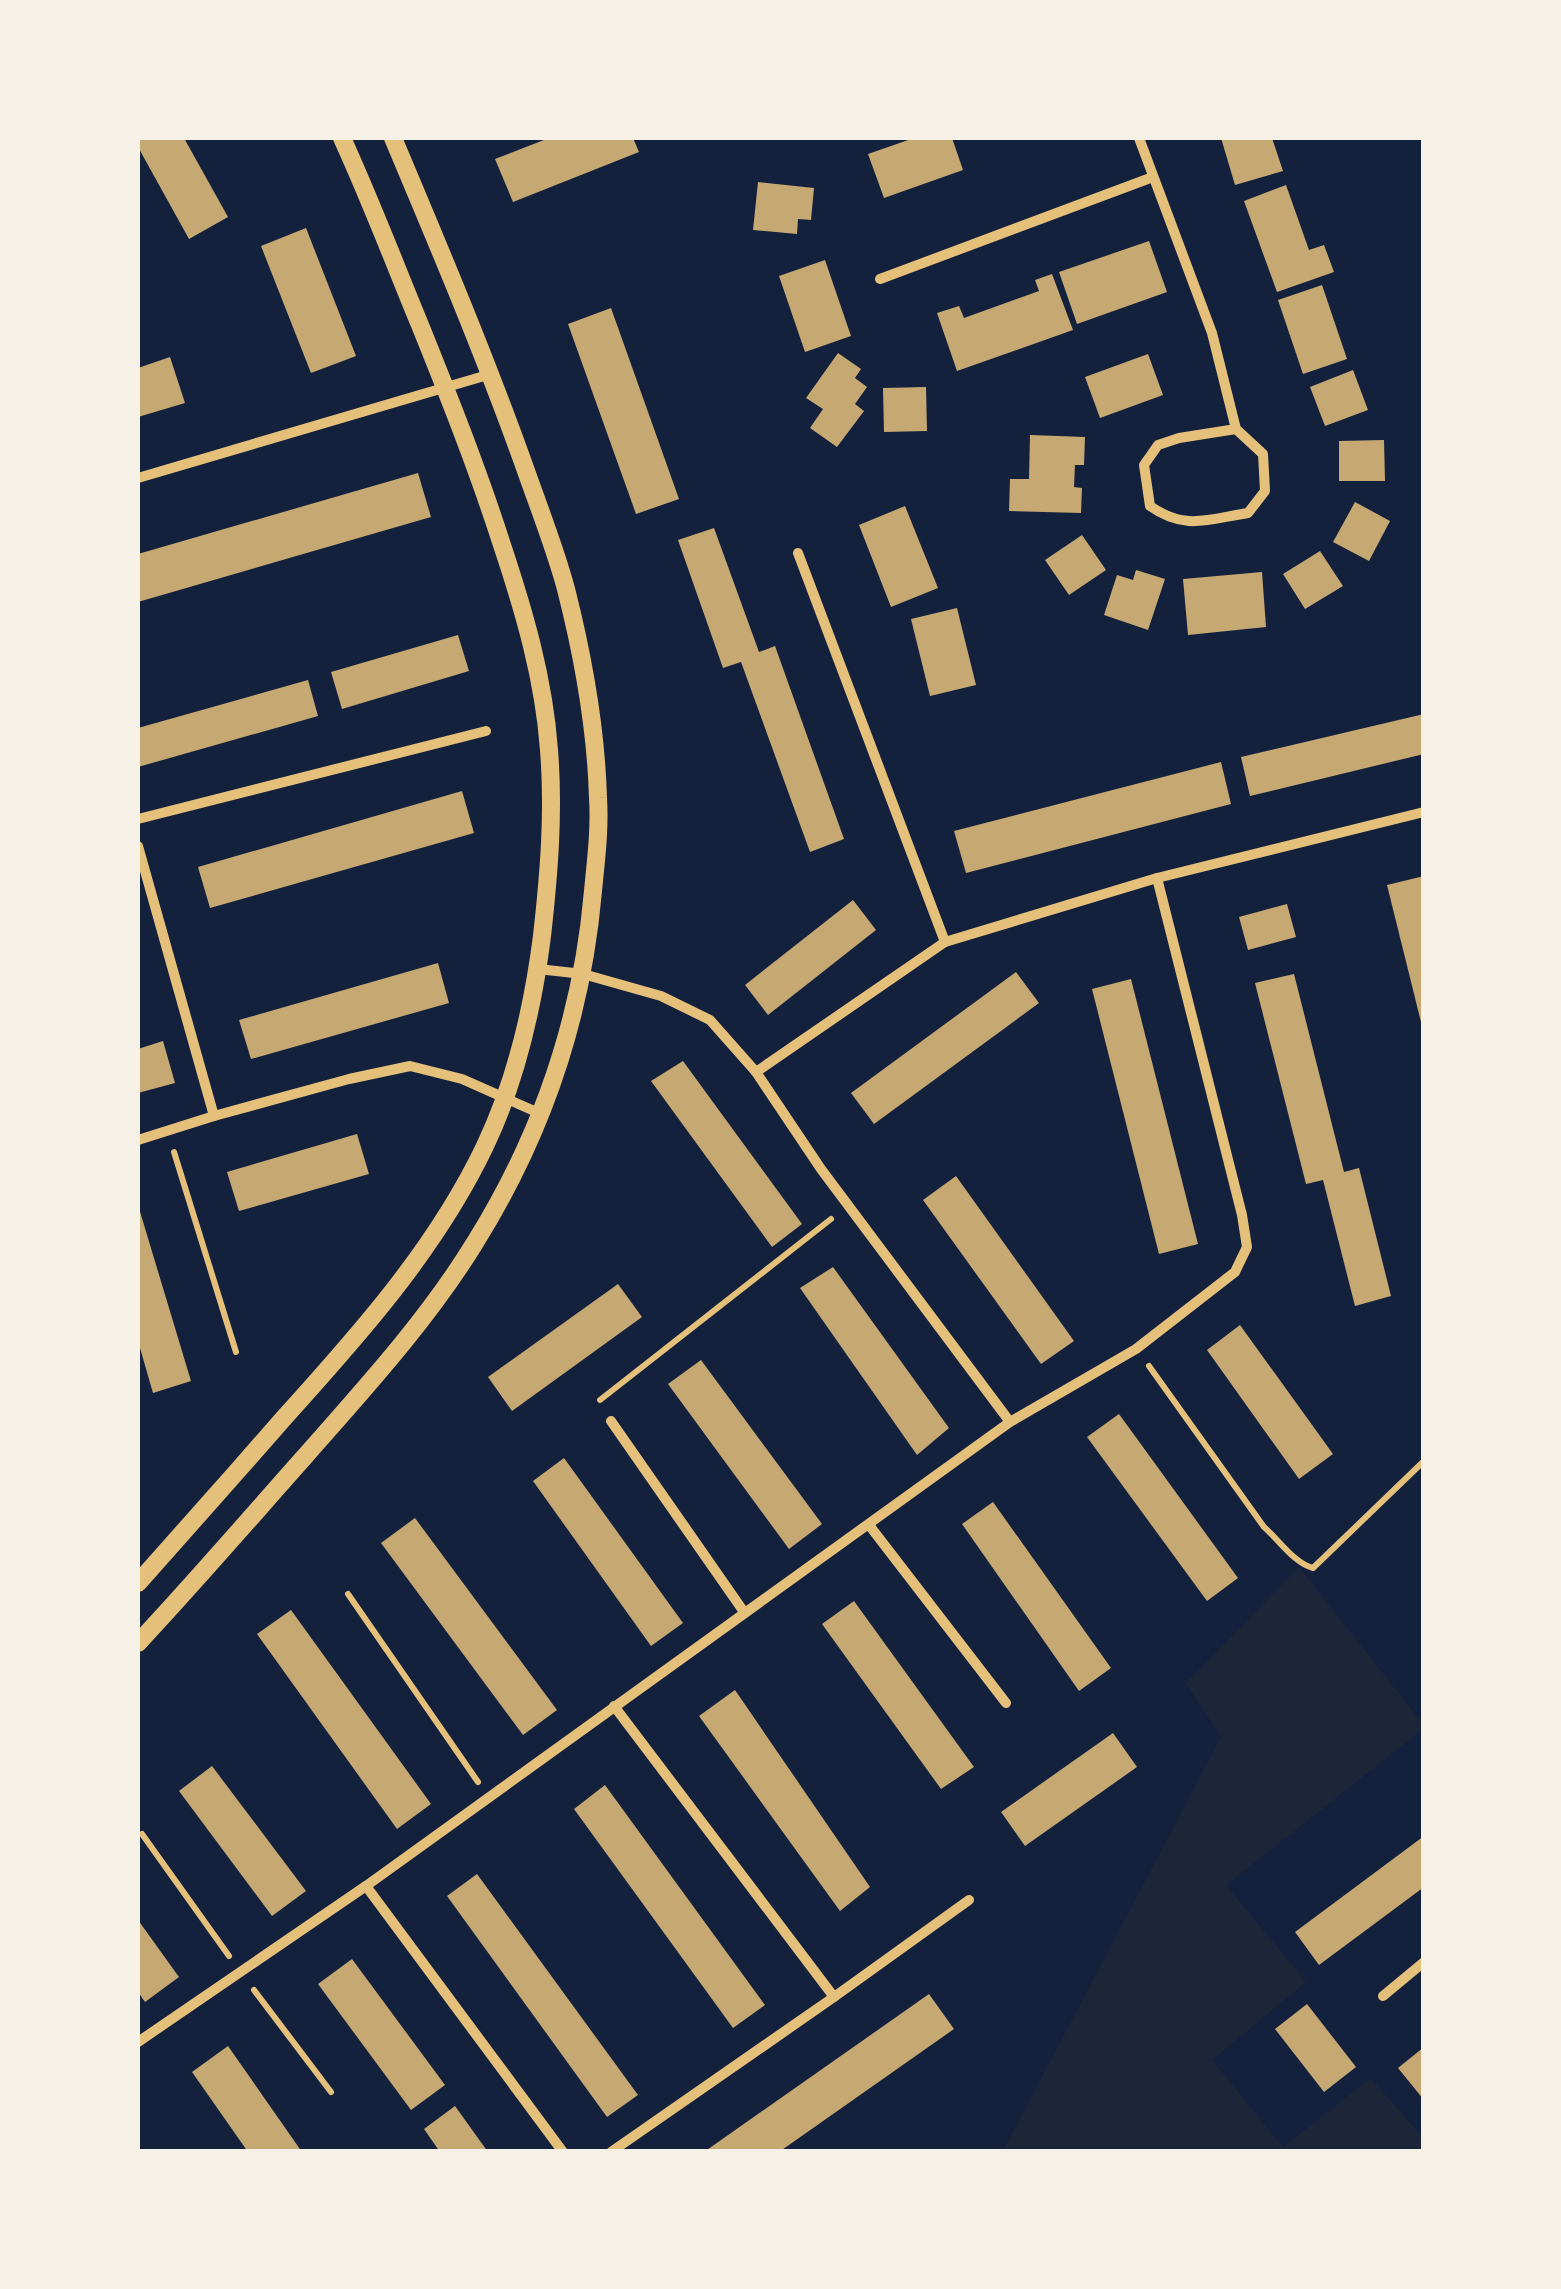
<svg xmlns="http://www.w3.org/2000/svg" width="1561" height="2289" font-family="'Exo 2',sans-serif">
  <style>
    .green { fill: #1d2539 }
    .building { fill: #c6a872 }
    .lines { fill: none; stroke-linecap: round; stroke-linejoin: round }
    .path { stroke: #e5c07b; stroke-width: 6 }
    .minor { stroke: #e5c07b; stroke-width: 10 }
    .tertiary { stroke: #e5c07b; stroke-width: 18 }
  </style>
  <rect width="100%" height="100%" fill="#14213d"/>
  <!-- green -->
  <polygon class="green" points="1299,1567 1423,1724 1423,1729 1226,1885 1306,1982 1212,2060 1283,2147 1371,2078 1423,2138 1423,2151 1003,2151 1221,1737 1186,1683"/>
  <!-- building -->
  <g class="building">
    <polygon points="143,138 184,138 228,217 189,239 138,147 138,141"/>
    <polygon points="549,138 633,138 639,152 513,202 495,159"/>
    <polygon points="914,138 952,138 963,170 884,198 868,154"/>
    <polygon points="1221,138 1272,138 1283,171 1235,185"/>
    <polygon points="758,182 814,188 811,220 798,219 797,234 753,230"/>
    <polygon points="1286,185 1309,250 1324,245 1334,272 1277,292 1244,201"/>
    <polygon points="306,228 356,356 311,373 261,246"/>
    <polygon points="1149,241 1167,292 1077,324 1059,272"/>
    <polygon points="825,260 851,336 805,352 779,276"/>
    <polygon points="1052,274 1073,330 957,371 937,313 959,306 964,318 1039,291 1035,280"/>
    <polygon points="1322,285 1347,359 1303,374 1278,300"/>
    <polygon points="611,308 679,499 636,514 568,324"/>
    <polygon points="838,353 861,369 855,378 867,387 855,404 864,411 837,447 810,428 823,409 806,398"/>
    <polygon points="1148,354 1163,395 1100,418 1085,377"/>
    <polygon points="170,357 185,403 138,417 138,368"/>
    <polygon points="1353,370 1368,410 1325,426 1310,387"/>
    <polygon points="926,387 927,431 884,432 883,388"/>
    <polygon points="1030,435 1085,437 1084,465 1075,465 1074,487 1082,488 1081,513 1009,511 1010,479 1029,479"/>
    <polygon points="1384,440 1385,481 1339,481 1339,441"/>
    <polygon points="418,473 431,517 138,602 138,554"/>
    <polygon points="1355,502 1390,521 1369,561 1333,542"/>
    <polygon points="905,506 938,588 891,607 859,525"/>
    <polygon points="714,528 759,652 775,646 844,839 810,852 741,662 723,668 678,540"/>
    <polygon points="1082,535 1106,570 1069,595 1045,560"/>
    <polygon points="1320,551 1343,586 1305,609 1283,574"/>
    <polygon points="1136,570 1165,579 1148,630 1104,615 1117,575 1133,580"/>
    <polygon points="1262,572 1266,627 1188,635 1183,579"/>
    <polygon points="957,608 976,685 930,696 911,619"/>
    <polygon points="458,635 469,671 342,709 331,672"/>
    <polygon points="308,680 318,716 138,767 138,728"/>
    <polygon points="1424,714 1424,754 1250,796 1241,757"/>
    <polygon points="1221,762 1231,804 966,873 954,831"/>
    <polygon points="462,791 474,833 210,908 198,867"/>
    <polygon points="1424,876 1424,1026 1422,1026 1387,885"/>
    <polygon points="853,900 876,930 768,1015 745,985"/>
    <polygon points="1287,904 1296,937 1248,950 1239,917"/>
    <polygon points="438,963 449,1003 251,1059 239,1020"/>
    <polygon points="1016,972 1039,1003 874,1124 851,1093"/>
    <polygon points="1294,974 1344,1172 1359,1168 1391,1296 1355,1306 1323,1180 1306,1184 1255,983"/>
    <polygon points="1131,979 1198,1244 1159,1254 1092,989"/>
    <polygon points="163,1041 175,1083 138,1093 138,1049"/>
    <polygon points="683,1061 802,1224 772,1247 651,1081"/>
    <polygon points="357,1134 369,1174 239,1211 227,1172"/>
    <polygon points="956,1176 1074,1341 1041,1364 923,1200"/>
    <polygon points="138,1205 191,1381 153,1393 138,1341"/>
    <polygon points="833,1267 949,1428 917,1455 800,1288"/>
    <polygon points="618,1284 642,1317 512,1411 488,1377"/>
    <polygon points="1240,1325 1333,1454 1299,1479 1207,1350"/>
    <polygon points="701,1360 822,1524 789,1549 668,1384"/>
    <polygon points="1119,1414 1238,1578 1207,1601 1087,1437"/>
    <polygon points="564,1458 683,1623 651,1646 533,1481"/>
    <polygon points="993,1502 1111,1668 1079,1691 962,1524"/>
    <polygon points="415,1518 557,1710 523,1735 381,1543"/>
    <polygon points="854,1601 974,1767 941,1789 822,1624"/>
    <polygon points="291,1610 431,1804 397,1829 257,1634"/>
    <polygon points="735,1690 870,1887 840,1911 699,1716"/>
    <polygon points="1113,1733 1137,1767 1025,1846 1001,1812"/>
    <polygon points="212,1766 306,1891 272,1916 179,1791"/>
    <polygon points="605,1785 765,2005 733,2028 574,1809"/>
    <polygon points="1424,1836 1424,1887 1319,1965 1295,1932"/>
    <polygon points="477,1874 638,2095 607,2117 447,1896"/>
    <polygon points="138,1920 179,1977 145,2002 138,1992"/>
    <polygon points="352,1959 445,2085 411,2110 318,1984"/>
    <polygon points="929,1994 954,2029 779,2152 704,2152"/>
    <polygon points="1307,2004 1356,2067 1324,2092 1275,2029"/>
    <polygon points="228,2046 302,2152 248,2152 192,2072"/>
    <polygon points="1424,2047 1424,2100 1398,2068"/>
    <polygon points="455,2106 488,2152 440,2152 424,2129"/>
  </g>
  <g class="lines">
    <!-- path -->
    <g class="path">
      <polyline points="174,1152 236,1352"/>
      <path d="M1149 1366 1264 1527C1280 1541 1294 1563 1313 1568L1424 1461"/>
      <polyline points="600,1400 831,1219"/>
      <polyline points="348,1594 478,1782"/>
      <polyline points="142,1834 229,1956"/>
      <polyline points="254,1990 331,2092"/>
    </g>
    <!-- minor -->
    <g class="minor">
      <path d="M1139 138 1212 333 1236 429 1263 454 1265 491 1248 513C1209 519 1185 531 1150 506L1144 465 1158 445 1179 438 1236 429"/>
      <polyline points="880,279 1153,177"/>
      <polyline points="138,478 491,374"/>
      <polyline points="798,553 945,942"/>
      <polyline points="138,819 486,731"/>
      <polyline points="138,846 214,1116"/>
      <polyline points="538,969 583,974 661,996 710,1020 756,1072 821,1169 1010,1422"/>
      <polyline points="756,1072 945,942 1157,878 1424,812"/>
      <polyline points="138,1140 214,1116 349,1079 410,1066 462,1079 541,1114"/>
      <polyline points="611,1421 744,1612"/>
      <polyline points="869,1525 1006,1703"/>
      <polyline points="614,1706 834,1997"/>
      <polyline points="366,1886 563,2152"/>
      <polyline points="1383,1996 1424,1962"/>
      <polyline points="138,2042 366,1886 1010,1422 1136,1349 1235,1272 1247,1247 1242,1215 1157,878"/>
      <polyline points="611,2152 834,1997 969,1900"/>
    </g>
    <!-- tertiary -->
    <g class="tertiary">
      <path d="M138 1583C186 1529 235 1474 283 1419 358 1336 436 1249 485 1146 516 1081 533 1007 542 936 549 874 554 812 549 750 544 679 524 611 502 545 478 470 449 397 420 325 394 262 370 199 342 138"/>
      <path d="M138 1643C196 1581 251 1517 307 1454 367 1386 429 1318 476 1241 543 1133 582 1018 593 891 596 860 600 829 598 798 596 728 583 656 566 589 555 548 539 508 525 468 485 356 439 247 393 138"/>
    </g>
  </g>
  <!-- border -->
  <rect width="1561" height="2289" fill="none" stroke="#f6f1e7" stroke-width="280"/>
</svg>
